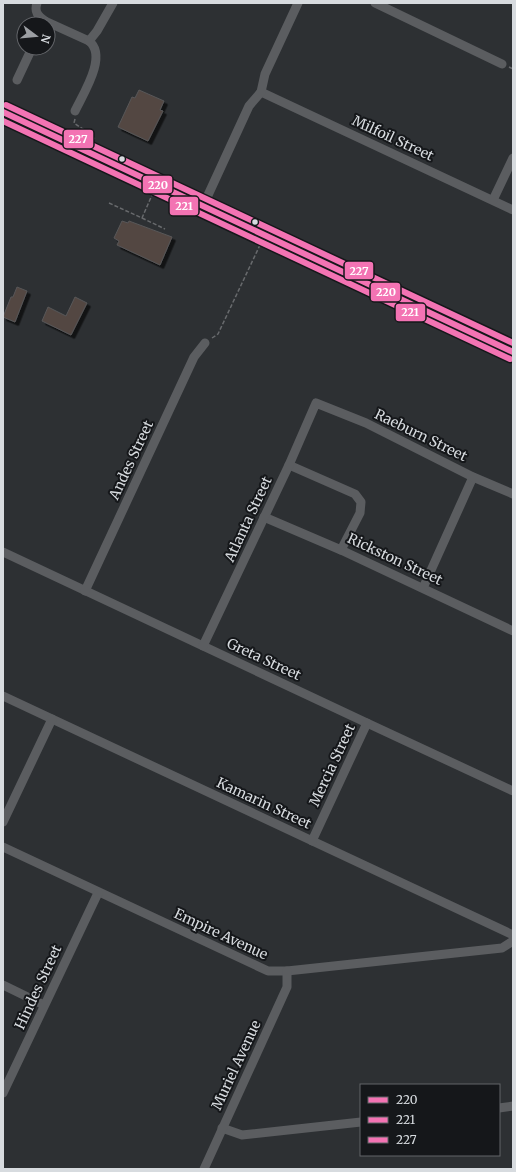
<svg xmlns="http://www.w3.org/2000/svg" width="516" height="1172" font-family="Merriweather,serif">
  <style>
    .building { fill: #524743; stroke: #585758; filter: url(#shadow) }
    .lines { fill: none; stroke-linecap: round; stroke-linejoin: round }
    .path { stroke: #686a6d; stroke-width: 1.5; stroke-dasharray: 4 2; stroke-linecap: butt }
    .minor { stroke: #5b5d60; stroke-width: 9 }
    .major { stroke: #686d74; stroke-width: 12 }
    .bus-1-casing { stroke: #15171a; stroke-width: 9 }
    .bus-2-casing { stroke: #15171a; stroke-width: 9 }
    .bus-3-casing { stroke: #15171a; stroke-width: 9 }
    .bus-1 { stroke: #f373b3; stroke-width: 6 }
    .bus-2 { stroke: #f373b3; stroke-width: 6 }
    .bus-3 { stroke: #f373b3; stroke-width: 6 }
    .bus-dot { fill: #d7dbdf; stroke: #15171a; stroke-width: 1.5 }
    .labels { text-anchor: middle; stroke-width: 4; stroke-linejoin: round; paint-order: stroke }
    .street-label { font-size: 14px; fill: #d7dbdf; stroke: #15171a }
    .line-badge { stroke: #15171a; stroke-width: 1.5 }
    .badge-label { font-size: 11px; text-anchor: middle; font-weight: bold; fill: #fff }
  </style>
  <defs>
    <filter id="shadow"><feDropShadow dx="3.5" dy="3.5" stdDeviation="0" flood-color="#0009"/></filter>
  </defs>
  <rect width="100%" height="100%" fill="#2d3033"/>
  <!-- building -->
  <g class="building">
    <polygon points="139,90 164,101 160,110 163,111 148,141 118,127 132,97 135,98"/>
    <polygon points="122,221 128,223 129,221 172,237 160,265 117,245 119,241 114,238"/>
    <polygon points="17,287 27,291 15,322 3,317 11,297 13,297"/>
    <polygon points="75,297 87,303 71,335 42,321 48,307 66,316"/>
  </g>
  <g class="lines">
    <!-- path -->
    <g class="path">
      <polyline points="509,67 513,69"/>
      <polyline points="75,119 74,123 95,137 92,142"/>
      <polyline points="109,203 142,218 152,195"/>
      <polyline points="142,218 165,229"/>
      <polyline points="212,338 218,334 260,245"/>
    </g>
    <!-- minor -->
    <g class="minor">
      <path d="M37 3C34 12 38 16 45 21L43 24"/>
      <polyline points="375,3 502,64"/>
      <polyline points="45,21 89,41 97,31 113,3"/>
      <polyline points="17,80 32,48"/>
      <polyline points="261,92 513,210"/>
      <path d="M75 111C83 94 108 56 89 41"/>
      <polyline points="493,200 513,158"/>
      <polyline points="203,206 249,106 261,92 265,74 298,3"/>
      <polyline points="289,465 355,494 361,502 360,513 341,550"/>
      <polyline points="264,517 341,550 513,631"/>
      <polyline points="3,552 367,723 513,791"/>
      <polyline points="423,588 473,477"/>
      <polyline points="85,591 194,357 205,343"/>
      <polyline points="203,646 289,465 316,403 366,423 473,477 513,494"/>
      <polyline points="3,696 513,935"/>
      <polyline points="3,822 52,719"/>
      <polyline points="312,841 367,723"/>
      <polyline points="3,847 268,971 287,971 502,948 513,941"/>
      <polyline points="3,985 44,1005"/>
      <polyline points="3,1093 98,893"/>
      <polyline points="499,1108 513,1106"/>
      <polyline points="222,1128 242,1135 361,1122"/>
      <polyline points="204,1169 287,987 287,971"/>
    </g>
    <!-- major -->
    <polyline class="major" points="3,112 513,352"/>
    <defs>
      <polyline id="bus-1" points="3,112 513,352"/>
      <polyline id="bus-2" points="3,121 510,359"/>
      <polyline id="bus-3" points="6,105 513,343"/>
    </defs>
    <!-- bus-1 casing -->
    <use href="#bus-1" class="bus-1-casing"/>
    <!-- bus-2 casing -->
    <use href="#bus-2" class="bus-2-casing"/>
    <!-- bus-3 casing -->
    <use href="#bus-3" class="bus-3-casing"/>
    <!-- bus-1 -->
    <use href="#bus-1" class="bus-1"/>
    <!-- bus-2 -->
    <use href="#bus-2" class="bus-2"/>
    <!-- bus-3 -->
    <use href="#bus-3" class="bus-3"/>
  </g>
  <!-- markers -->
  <g class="bus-dot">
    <circle cx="122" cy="159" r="3.5"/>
    <circle cx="255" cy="222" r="3.5"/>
  </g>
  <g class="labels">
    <!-- street labels -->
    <g class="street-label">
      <text transform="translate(393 138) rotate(25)" y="5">Milfoil Street</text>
      <text transform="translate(421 435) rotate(26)" y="5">Raeburn Street</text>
      <text transform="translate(131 460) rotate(-65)" y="5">Andes Street</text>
      <text transform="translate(248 519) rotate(-65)" y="5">Atlanta Street</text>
      <text transform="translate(395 559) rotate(25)" y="5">Rickston Street</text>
      <text transform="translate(264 659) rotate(25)" y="5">Greta Street</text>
      <text transform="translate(332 765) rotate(-65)" y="5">Mercia Street</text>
      <text transform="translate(264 803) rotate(25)" y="5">Kamarin Street</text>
      <text transform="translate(221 934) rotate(25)" y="5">Empire Avenue</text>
      <text transform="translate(38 987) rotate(-65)" y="5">Hindes Street</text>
      <text transform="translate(236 1065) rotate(-65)" y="5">Muriel Avenue</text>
    </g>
  </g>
  <g class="line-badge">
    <rect x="63" y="129" width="31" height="20" rx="4" fill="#f373b3"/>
    <rect x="142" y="175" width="31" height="19" rx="4" fill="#f373b3"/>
    <rect x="169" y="196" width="30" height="20" rx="4" fill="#f373b3"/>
    <rect x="344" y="261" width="30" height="19" rx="4" fill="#f373b3"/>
    <rect x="370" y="282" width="31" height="20" rx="4" fill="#f373b3"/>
    <rect x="395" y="303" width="31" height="19" rx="4" fill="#f373b3"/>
  </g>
  <g class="badge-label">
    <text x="78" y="143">227</text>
    <text x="158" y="189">220</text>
    <text x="184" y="210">221</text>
    <text x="359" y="275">227</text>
    <text x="386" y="296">220</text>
    <text x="410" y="316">221</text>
  </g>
  <!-- border -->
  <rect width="516" height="1172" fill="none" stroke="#d7dbdf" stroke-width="8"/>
  <!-- legend -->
  <rect x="360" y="1084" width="140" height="72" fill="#15171a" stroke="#636569"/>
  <rect x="368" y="1097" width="20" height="6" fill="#f373b3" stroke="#636569"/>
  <text x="396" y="1104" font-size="12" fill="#d7dbdf">220</text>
  <rect x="368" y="1117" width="20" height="6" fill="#f373b3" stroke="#636569"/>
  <text x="396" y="1124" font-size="12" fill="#d7dbdf">221</text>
  <rect x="368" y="1137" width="20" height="6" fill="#f373b3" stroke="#636569"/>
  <text x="396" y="1144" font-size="12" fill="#d7dbdf">227</text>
  <!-- north arrow -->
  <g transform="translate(36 36) rotate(106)"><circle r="19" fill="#15171a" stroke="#636569"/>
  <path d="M0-3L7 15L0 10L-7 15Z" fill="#9c9fa3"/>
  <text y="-6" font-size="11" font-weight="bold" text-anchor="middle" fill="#d7dbdf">N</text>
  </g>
</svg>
